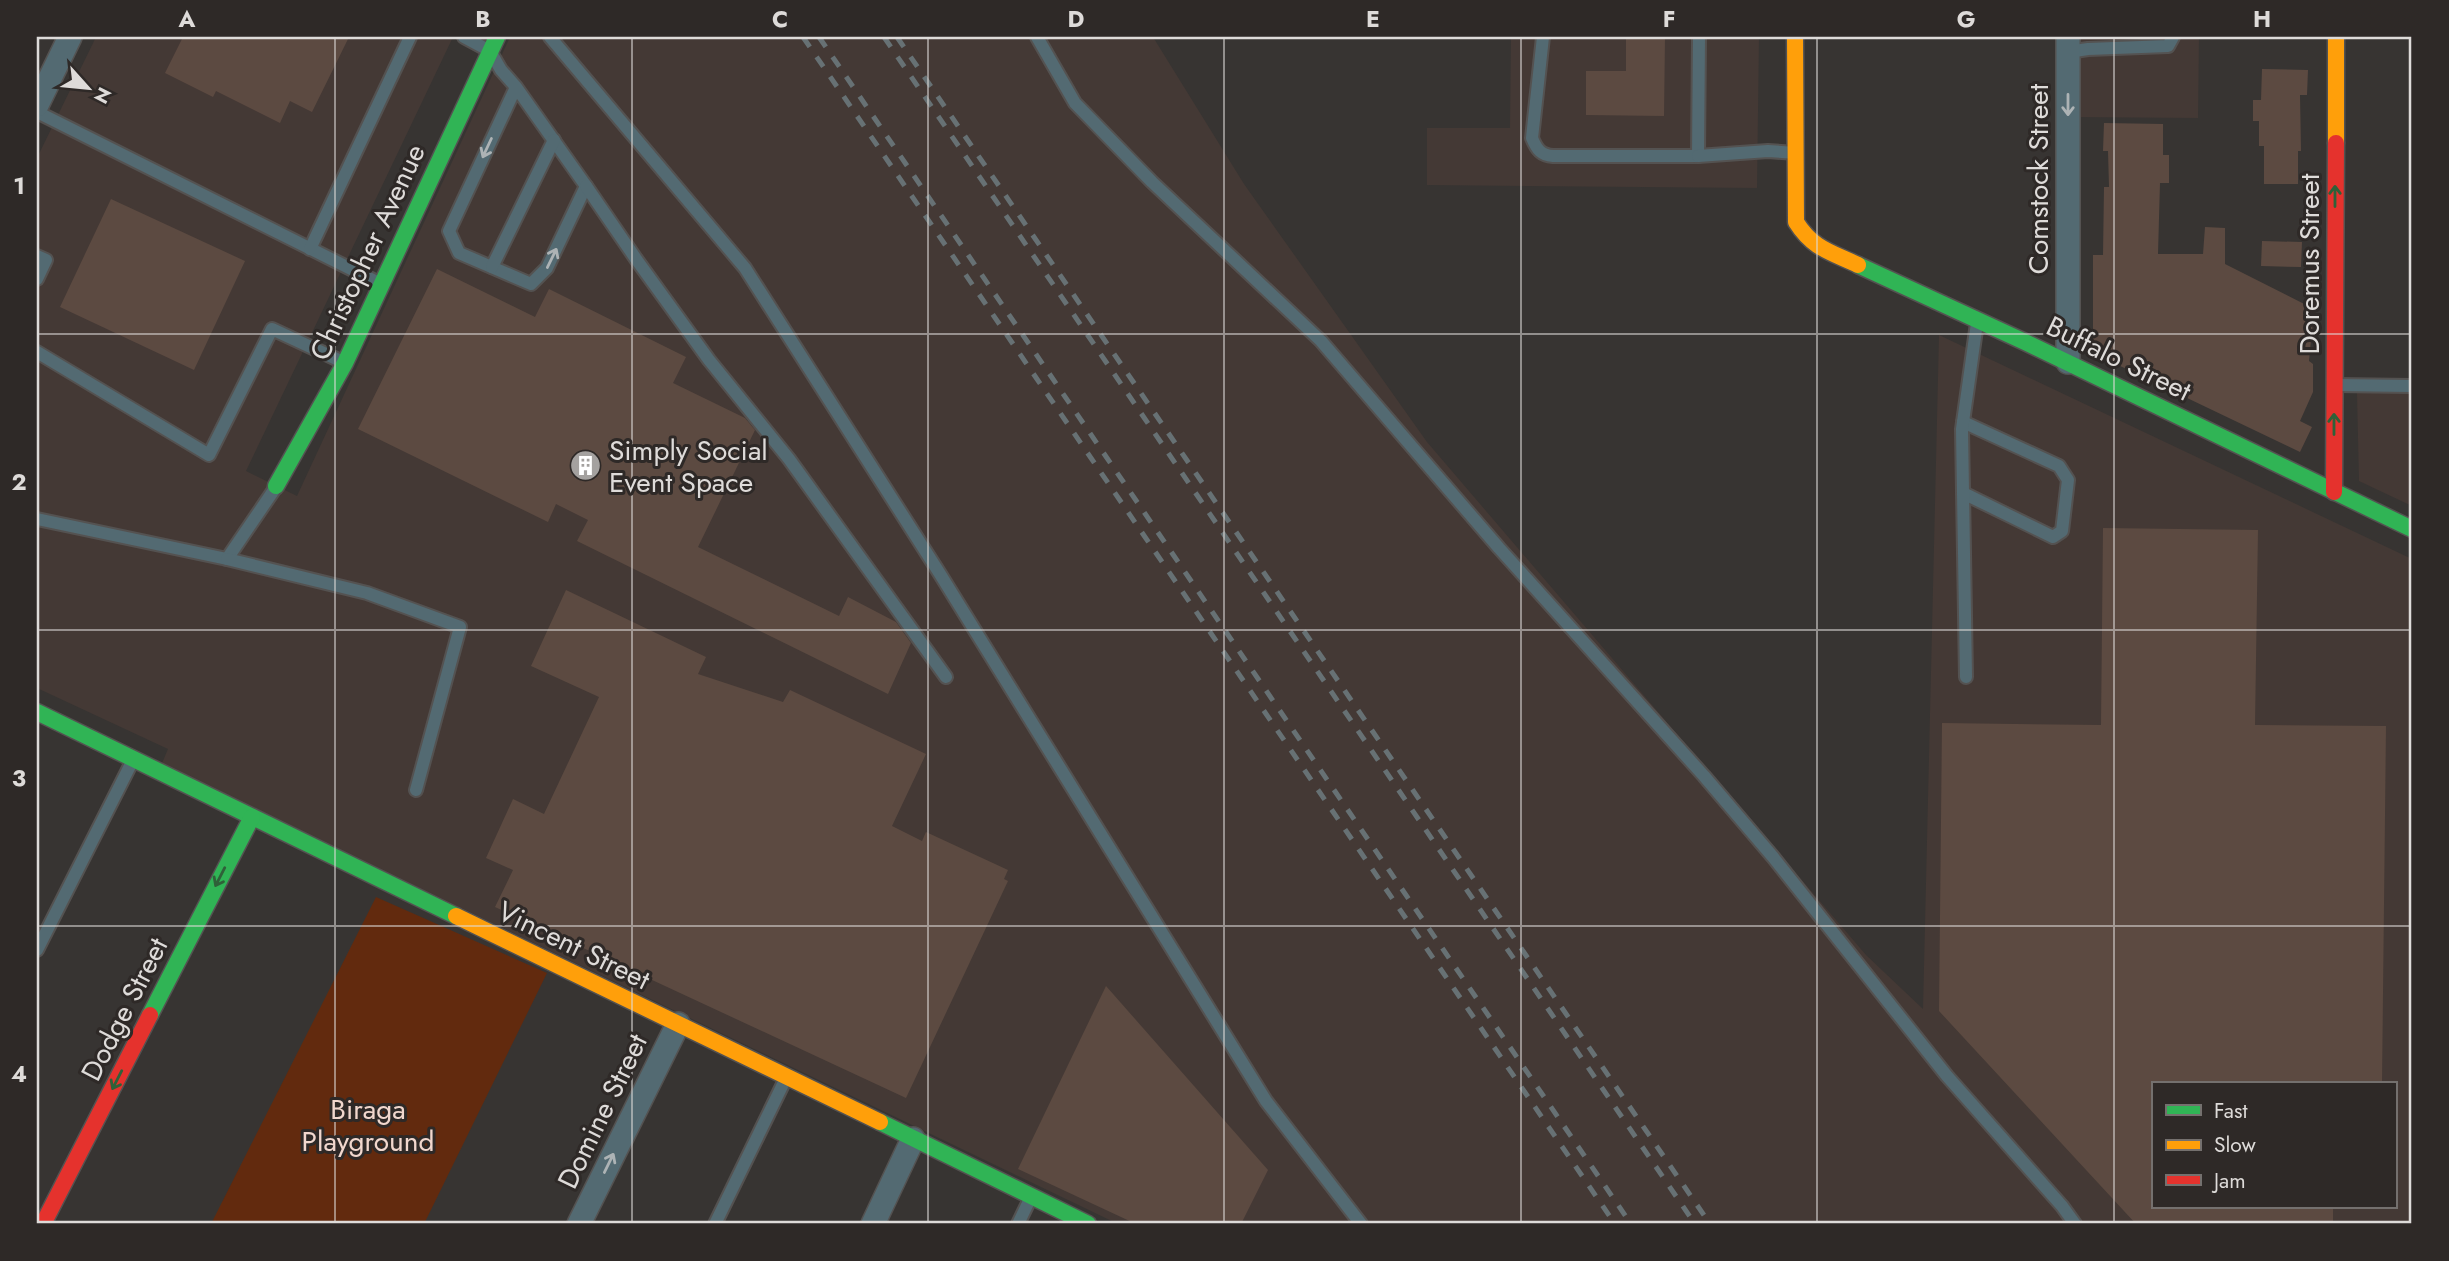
<svg xmlns="http://www.w3.org/2000/svg" width="2449" height="1261" font-family="Jost,sans-serif">
  <style>
    .built { fill: #443935; fill-rule: evenodd }
    .green { fill: #622a0e }
    .building { fill: #5c4a41 }
    .lines { fill: none; stroke-linecap: round; stroke-linejoin: round }
    .lane-casing { stroke: #545251; stroke-width: 16 }
    .street-casing { stroke: #545251; stroke-width: 26 }
    .fast-casing { stroke: #545251; stroke-width: 19 }
    .slow-casing { stroke: #545251; stroke-width: 19 }
    .jam-casing { stroke: #545251; stroke-width: 19 }
    .lane { stroke: #536a72; stroke-width: 12 }
    .street { stroke: #536a72; stroke-width: 23 }
    .fast { stroke: #30b455; stroke-width: 16 }
    .slow { stroke: #ff9f0a; stroke-width: 16 }
    .jam { stroke: #e5322d; stroke-width: 16 }
    .rail { stroke: #677174; stroke-width: 5; stroke-dasharray: 12 12; stroke-linecap: butt }
    .oneway { stroke: #adb3b5 }
    .oneway2 { stroke: #2f6139 }
    .grid { fill: none; stroke: #dedbd9; stroke-width: 2; stroke-opacity: 0.55 }
    .labels { text-anchor: middle; stroke-width: 6; stroke-linejoin: round; paint-order: stroke }
    .street-label { font-size: 28px; fill: #dedbd9; stroke: #2e2927 }
    .poi-label { font-size: 28px; fill: #dedbd9; stroke: #2e2927; text-anchor: start }
    .park-label { font-size: 28px; fill: #f1d7cd; stroke: #2e2927 }
    .neatline { fill: none; stroke: #dedbd9; stroke-width: 2.5 }
    .grid-label { font-size: 23px; text-anchor: middle; font-weight: bold; fill: #dedbd9 }
  </style>
  <rect width="100%" height="100%" fill="#373432"/>
  <!-- built -->
  <g class="built">
    <path d="M96 37H453L246 471 297 496 510 37H1153L1244 184 1427 442 1866 955 1923 1009 1939 335 2412 559V1224H1118L432 894 160 768 168 749 37 688V158ZM2153 1084H2395V1207H2153Z"/>
    <polygon points="1511,37 1759,37 1757,188 1427,185 1427,128 1510,128"/>
    <polygon points="2068,37 2199,37 2198,118 2068,117"/>
    <polygon points="2412,392 2412,506 2359,481 2357,393"/>
  </g>
  <!-- green -->
  <polygon class="green" points="376,897 547,973 424,1224 211,1224"/>
  <!-- building -->
  <g class="building">
    <polygon points="183,37 349,37 312,112 290,101 280,123 216,91 213,97 165,73"/>
    <polygon points="1626,37 1665,37 1664,116 1586,115 1586,71 1626,71"/>
    <polygon points="2262,69 2308,70 2307,95 2300,95 2301,151 2298,151 2298,184 2264,184 2264,146 2259,146 2259,121 2253,121 2253,100 2261,100"/>
    <polygon points="2104,123 2163,124 2163,155 2169,155 2169,183 2160,183 2158,254 2203,254 2205,227 2225,228 2225,264 2314,309 2309,361 2313,364 2313,392 2300,421 2312,427 2300,452 2093,353 2093,255 2103,255 2104,187 2109,187 2108,151 2103,151"/>
    <polygon points="111,199 245,261 194,370 60,307"/>
    <polygon points="2262,241 2302,242 2301,267 2261,266"/>
    <polygon points="437,269 535,317 549,289 686,357 673,383 745,418 755,430 698,547 839,616 848,597 896,622 911,643 888,694 577,541 588,520 556,504 548,522 358,429"/>
    <polygon points="2103,528 2258,530 2255,725 2386,726 2382,1084 2153,1084 2153,1207 2333,1207 2333,1224 2136,1224 1939,1011 1942,723 2101,725"/>
    <polygon points="566,590 706,657 698,674 783,702 790,690 926,754 892,826 922,841 926,832 1008,870 1004,879 1008,881 906,1098 495,907 513,870 486,858 513,799 544,814 599,697 531,666"/>
    <polygon points="1106,986 1268,1170 1241,1224 1136,1224 1018,1169"/>
  </g>
  <g class="lines">
    <defs>
      <g id="lane">
        <polyline points="464,37 490,51 501,70 516,87 586,186 547,268 531,284 459,253 449,231 516,87"/>
        <polyline points="550,37 745,268 940,574 1266,1101 1361,1224"/>
        <polyline points="1037,37 1075,103 1152,182 1321,341 1499,548 1704,776 1773,857 1947,1076 2062,1206 2075,1224"/>
        <path d="M1543 37 1532 138C1537 150 1541 155 1553 156H1698L1699 37"/>
        <polyline points="2068,52 2088,49 2168,46 2173,37"/>
        <polyline points="37,112 381,284"/>
        <polyline points="1698,156 1768,151 1796,153"/>
        <polyline points="586,186 636,259 709,360 789,459 946,677"/>
        <polyline points="310,249 410,37"/>
        <polyline points="37,256 46,260 37,279"/>
        <polyline points="492,267 554,140"/>
        <polyline points="37,352 209,455 272,329 345,363"/>
        <polyline points="2336,385 2412,386"/>
        <polyline points="1963,422 2059,466 2068,480 2062,531 2053,537 1963,493"/>
        <polyline points="37,519 227,559 276,487"/>
        <polyline points="227,559 367,593 460,627 416,790"/>
        <polyline points="1966,677 1962,429 1977,323"/>
        <polyline points="37,950 133,760"/>
        <polyline points="715,1224 786,1078"/>
        <polyline points="1018,1224 1031,1197"/>
      </g>
      <g id="street">
        <polyline points="37,105 70,37"/>
        <polyline points="2068,362 2068,37"/>
        <polyline points="579,1224 678,1024"/>
        <polyline points="873,1224 913,1139"/>
      </g>
      <g id="fast">
        <polyline points="1858,265 2025,342 2412,529"/>
        <polyline points="276,486 345,363 497,37"/>
        <polyline points="37,712 456,916"/>
        <polyline points="150,1015 252,817"/>
        <polyline points="880,1122 1088,1224"/>
      </g>
      <g id="slow">
        <path d="M1795 37 1796 222C1813 249 1831 252 1858 265"/>
        <polyline points="2336,143 2336,37"/>
        <polyline points="456,916 880,1122"/>
      </g>
      <g id="jam">
        <polyline points="2334,492 2336,143"/>
        <polyline points="43,1224 150,1015"/>
      </g>
    </defs>
    <!-- lane casing -->
    <use href="#lane" class="lane-casing"/>
    <!-- street casing -->
    <use href="#street" class="street-casing"/>
    <!-- fast casing -->
    <use href="#fast" class="fast-casing"/>
    <!-- slow casing -->
    <use href="#slow" class="slow-casing"/>
    <!-- jam casing -->
    <use href="#jam" class="jam-casing"/>
    <!-- lane -->
    <use href="#lane" class="lane"/>
    <!-- street -->
    <use href="#street" class="street"/>
    <!-- fast -->
    <use href="#fast" class="fast"/>
    <!-- slow -->
    <use href="#slow" class="slow"/>
    <!-- jam -->
    <use href="#jam" class="jam"/>
    <!-- rail -->
    <g class="rail">
      <polyline points="803,37 1615,1224"/>
      <polyline points="819,37 1631,1224"/>
      <polyline points="884,37 1695,1224"/>
      <polyline points="897,37 1710,1224"/>
    </g>
  </g>
  <!-- one-way arrows -->
  <defs><path id="oneway-shaft" d="M-6 0H5M1.5-3L5.5 0L1.5 3" fill="none" stroke-width="1.6" stroke-linecap="round" stroke-linejoin="round" transform="scale(1.75)"/></defs>
  <g class="oneway">
    <use href="#oneway-shaft" transform="translate(2068 105) rotate(90)"/>
    <use href="#oneway-shaft" transform="translate(487 148) rotate(115)"/>
    <use href="#oneway-shaft" transform="translate(552 258) rotate(-64)"/>
    <use href="#oneway-shaft" transform="translate(609 1163) rotate(-64)"/>
  </g>
  <g class="oneway2">
    <use href="#oneway-shaft" transform="translate(2335 196) rotate(-90)"/>
    <use href="#oneway-shaft" transform="translate(2334 424) rotate(-90)"/>
    <use href="#oneway-shaft" transform="translate(220 877) rotate(117)"/>
    <use href="#oneway-shaft" transform="translate(117 1080) rotate(117)"/>
  </g>
  <!-- grid -->
  <path class="grid" d="M335 37V1224M632 37V1224M928 37V1224M1224 37V1224M1521 37V1224M1817 37V1224M2114 37V1224M37 334H2412M37 630H2412M37 926H2412"/>
  <!-- icons -->
  <defs>
    <symbol id="building-disc" viewBox="-11 -11 22 22"><circle r="9.5" fill="#a4a19f" stroke="#2e2927"/><path d="M-4-6H4V6H1V3H-1V6H-4ZM-2.5-4.3h1.7v1.8h-1.7ZM.8-4.3h1.7v1.8H.8ZM-2.5-1h1.7V.8h-1.7ZM.8-1h1.7V.8H.8Z" fill="#fff"/></symbol>
  </defs>
  <g fill-rule="evenodd">
    <use href="#building-disc" x="568" y="448" width="35" height="35"/>
  </g>
  <g class="labels">
    <!-- street labels -->
    <g class="street-label">
      <text transform="translate(2038 179) rotate(-90)" y="10">Comstock Street</text>
      <text transform="translate(367 252) rotate(-65)" y="10">Christopher Avenue</text>
      <text transform="translate(2309 264) rotate(-90)" y="10">Doremus Street</text>
      <text transform="translate(2119 358) rotate(26)" y="10">Buffalo Street</text>
      <text transform="translate(574 945) rotate(26)" y="10">Vincent Street</text>
      <text transform="translate(124 1009) rotate(-63)" y="10">Dodge Street</text>
      <text transform="translate(602 1111) rotate(-64)" y="10">Domine Street</text>
    </g>
    <!-- poi labels -->
    <g class="poi-label">
      <text x="609" y="460">Simply Social<tspan x="609" dy="32">Event Space</tspan></text>
    </g>
    <!-- park labels -->
    <g class="park-label">
      <text x="368" y="1119">Biraga<tspan x="368" dy="32">Playground</tspan></text>
    </g>
  </g>
  <!-- border -->
  <rect width="2449" height="1261" fill="none" stroke="#2e2927" stroke-width="77"/>
  <!-- legend -->
  <rect x="2152" y="1082" width="245" height="126" fill="#2e2927" stroke="#74706e" stroke-width="2"/>
  <rect x="2166" y="1105" width="35" height="10" fill="#30b455" stroke="#74706e" stroke-width="2"/>
  <text x="2214" y="1118" font-size="21" fill="#dedbd9">Fast</text>
  <rect x="2166" y="1140" width="35" height="10" fill="#ff9f0a" stroke="#74706e" stroke-width="2"/>
  <text x="2214" y="1152" font-size="21" fill="#dedbd9">Slow</text>
  <rect x="2166" y="1175" width="35" height="10" fill="#e5322d" stroke="#74706e" stroke-width="2"/>
  <text x="2214" y="1188" font-size="21" fill="#dedbd9">Jam</text>
  <!-- north arrow -->
  <g transform="translate(88 88) rotate(117)" stroke="#2e2927" stroke-width="5" paint-order="stroke">
  <path d="M0-5L12 26L0 18L-12 26Z" fill="#dedbd9"/>
  <text y="-10" font-size="19" font-weight="bold" text-anchor="middle" fill="#dedbd9">N</text>
  </g>
  <rect x="38" y="38" width="2372" height="1184" class="neatline"/>
  <g class="grid-label">
    <text x="187" y="27">A</text>
    <text x="483" y="27">B</text>
    <text x="780" y="27">C</text>
    <text x="1076" y="27">D</text>
    <text x="1373" y="27">E</text>
    <text x="1669" y="27">F</text>
    <text x="1966" y="27">G</text>
    <text x="2262" y="27">H</text>
    <text x="19" y="194">1</text>
    <text x="19" y="490">2</text>
    <text x="19" y="786">3</text>
    <text x="19" y="1082">4</text>
  </g>
</svg>
